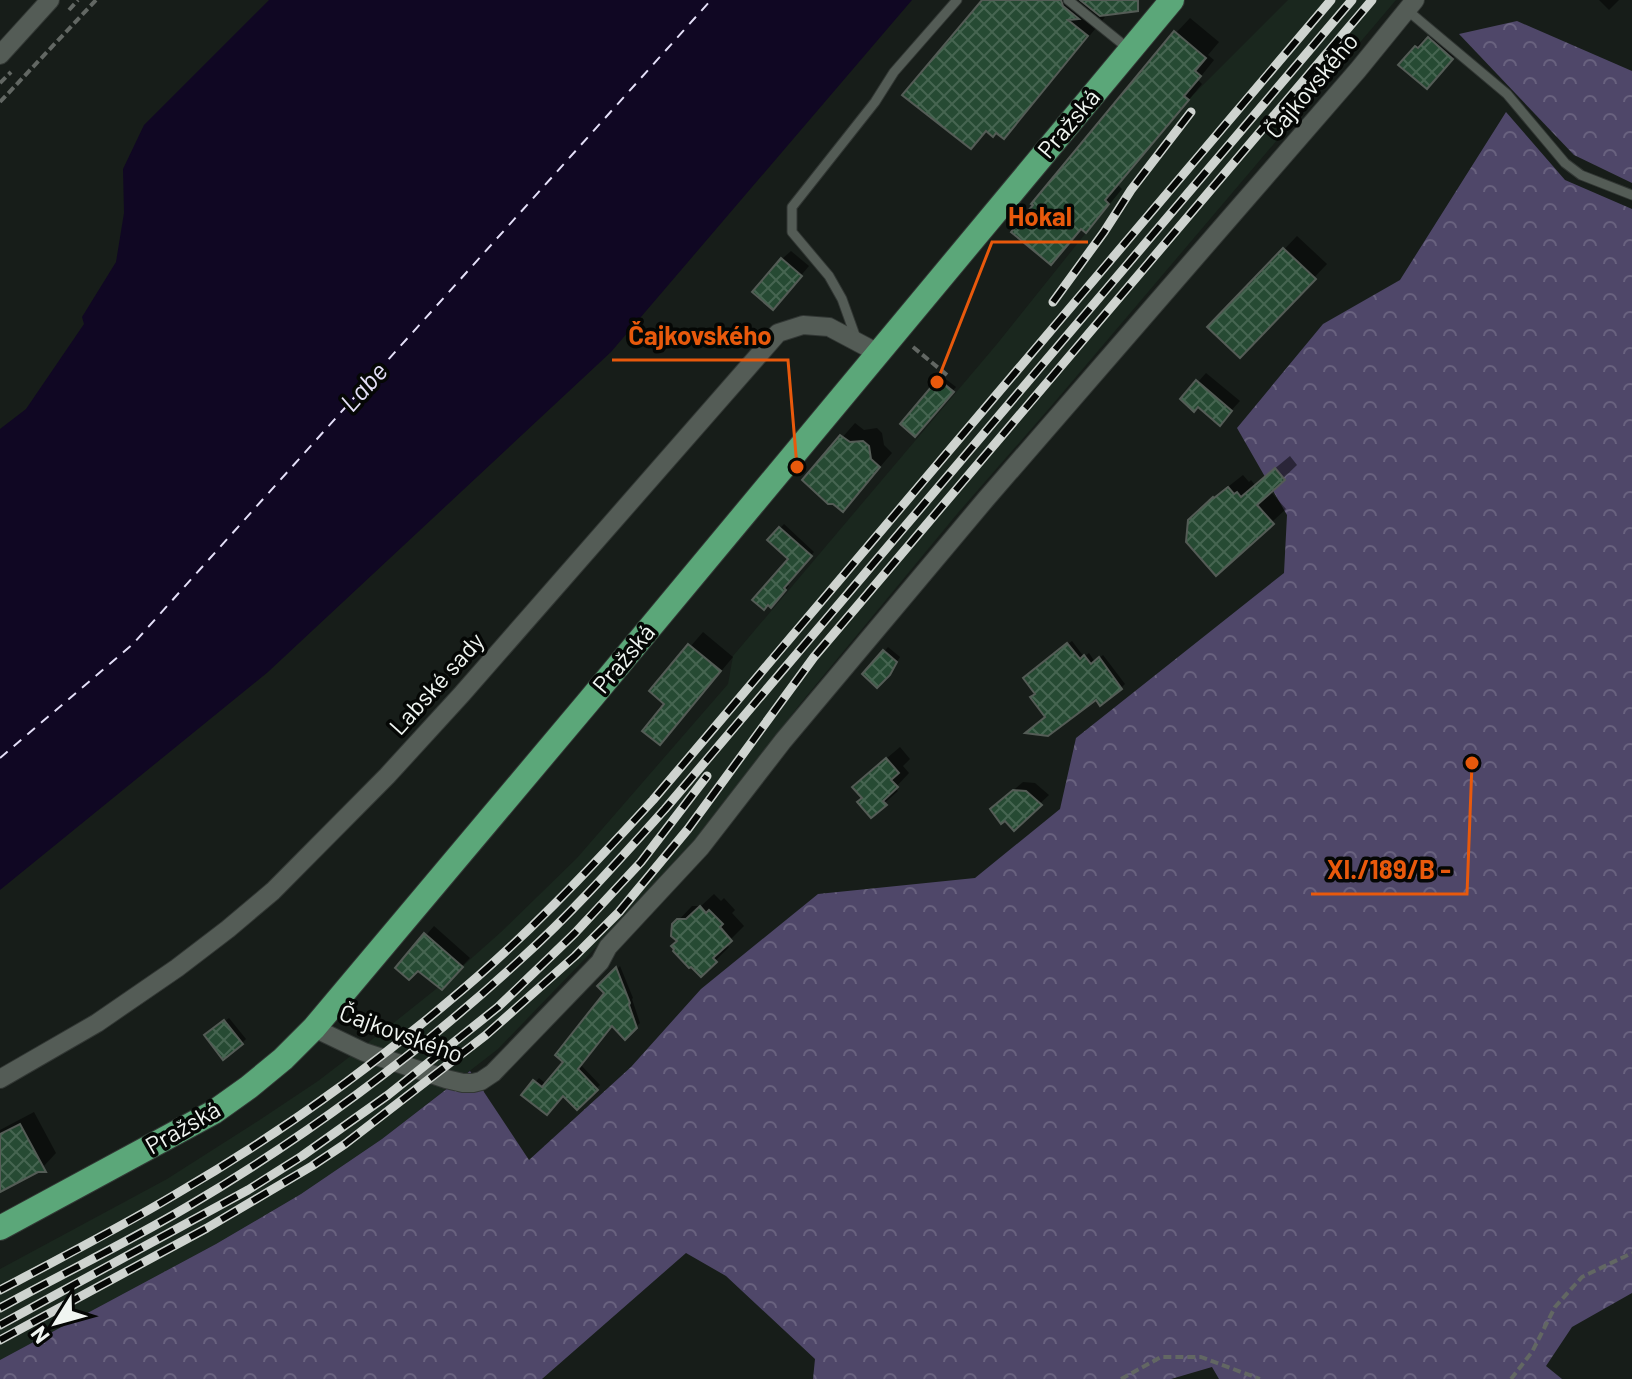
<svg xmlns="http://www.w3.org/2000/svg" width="1632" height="1379" font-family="Barlow,sans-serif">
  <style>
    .built { fill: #1a271e }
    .forest { fill: url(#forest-crowns) }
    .water { fill: #100723 }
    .shadow { fill: #0007 }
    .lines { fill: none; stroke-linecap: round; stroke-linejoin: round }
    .ferry { stroke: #e4dff8; stroke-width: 2; stroke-dasharray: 10 8; stroke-linecap: butt }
    .building { fill: url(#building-cross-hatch); stroke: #545c56; stroke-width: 2 }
    .lane-casing { stroke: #323734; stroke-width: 11 }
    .street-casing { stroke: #323734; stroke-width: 20 }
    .primary-casing { stroke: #323734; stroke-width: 26 }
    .path { stroke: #626763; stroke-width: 4; stroke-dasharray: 8 4; stroke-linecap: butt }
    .lane { stroke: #545c56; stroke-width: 9 }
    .street { stroke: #545c56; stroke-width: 18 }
    .primary { stroke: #5ba779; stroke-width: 24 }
    .rail-casing { stroke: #ced3cf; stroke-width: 9 }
    .rail { stroke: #050705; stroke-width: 6; stroke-dasharray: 18; stroke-linecap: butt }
    .labels { text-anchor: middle; stroke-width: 7; stroke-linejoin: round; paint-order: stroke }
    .street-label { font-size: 24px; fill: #f0f5f1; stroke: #050705 }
    .water-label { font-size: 26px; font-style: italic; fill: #e4dff8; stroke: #050705 }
    .leader { fill: none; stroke: #e8590c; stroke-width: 3 }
    .callout-dot { fill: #e8590c; stroke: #050705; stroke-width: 3 }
    .callout-label { font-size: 26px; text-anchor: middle; font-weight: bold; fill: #e8590c; stroke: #050705; stroke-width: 7; stroke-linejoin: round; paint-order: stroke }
  </style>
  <defs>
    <pattern id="forest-crowns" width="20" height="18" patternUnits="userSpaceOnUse" patternTransform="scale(2)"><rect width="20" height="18" fill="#4f4769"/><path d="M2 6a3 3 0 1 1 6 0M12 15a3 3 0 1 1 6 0" fill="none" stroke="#69627f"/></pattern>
    <pattern id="building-cross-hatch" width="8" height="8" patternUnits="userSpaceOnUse" patternTransform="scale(2)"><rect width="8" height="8" fill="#264a33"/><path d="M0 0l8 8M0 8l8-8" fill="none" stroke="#466551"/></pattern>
  </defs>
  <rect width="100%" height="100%" fill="#171d19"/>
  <!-- built -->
  <polygon class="built" points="1288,0 1396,0 1053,404 957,514 800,704 697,839 633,909 498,1049 382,1139 301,1194 216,1244 0,1360 0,1269 167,1179 258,1121 318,1081 391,1025 446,981 501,932 577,858 728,684 733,656 997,344 1109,204 1109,196 1189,99"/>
  <!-- forest -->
  <g class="forest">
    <polygon points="1517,21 1632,71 1632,183 1574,155 1459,34"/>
    <polygon points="1506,112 1565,180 1632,209 1632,1293 1572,1327 1546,1366 1562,1379 1219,1379 1212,1367 1171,1379 813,1379 815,1359 726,1276 686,1253 542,1379 0,1379 0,1360 216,1244 301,1194 382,1139 470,1071 529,1160 631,1067 701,989 818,894 975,878 1060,809 1076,738 1284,573 1287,515 1237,428 1323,324 1400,280"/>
  </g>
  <!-- water -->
  <polygon class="water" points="269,0 912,0 611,352 268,672 0,890 0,429 26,409 84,324 82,317 116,262 124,213 123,169 144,125"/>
  <!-- shadow -->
  <g class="shadow">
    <polygon points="985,0 1137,0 1101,14 1105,17 1022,118 1004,136 997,130 988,130 971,147"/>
    <polygon points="1599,0 1619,0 1609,10"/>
    <polygon points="1190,18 1219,42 1208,55 1214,60 1198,80 1202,84 1118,185 1122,189 1100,216 1085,230 1082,228 1051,262 1176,33"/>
    <polygon points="1437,30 1460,49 1436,78 1416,47 1424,39 1427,41"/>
    <polygon points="1297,236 1327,264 1253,342 1210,327"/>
    <polygon points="791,251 809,266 781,299 782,259"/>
    <polygon points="1206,373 1240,401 1228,414 1198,382"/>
    <polygon points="943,377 956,387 915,435 940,381"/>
    <polygon points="855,423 864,430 877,428 882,433 884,445 892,453 843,510 805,480"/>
    <polygon points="1290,456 1297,465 1270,491 1286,509 1216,573 1204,506 1228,485 1229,486 1243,475 1249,482 1251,480 1255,485"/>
    <polygon points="784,524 814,552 786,583 789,586 771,605 790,559 769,540"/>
    <polygon points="703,632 733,657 673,729 667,704 652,691"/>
    <polygon points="1072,641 1084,657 1089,653 1095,662 1103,655 1125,684 1121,688 1047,717 1029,674"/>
    <polygon points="888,647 900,657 893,668 865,674"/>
    <polygon points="900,747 910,759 903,766 909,773 895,788 898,791 871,815 864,798 868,774"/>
    <polygon points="1023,782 1035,783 1049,795 1014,828 1001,801"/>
    <polygon points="714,894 721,901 724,898 735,910 732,913 744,926 726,944 729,947 701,975 679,941 674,925 692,906 701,906"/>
    <polygon points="434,926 470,958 442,987 419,968 398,968"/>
    <polygon points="620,966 633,998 632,999 640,1023 625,1037 612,1023 580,1064 600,1085 577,1107 563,1093 524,1095 539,1078 547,1085 566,1062 606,993 600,986"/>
    <polygon points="229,1018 246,1039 242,1043 210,1032"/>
    <polygon points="34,1112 56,1153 43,1167 0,1190 0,1130"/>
  </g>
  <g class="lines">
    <!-- ferry -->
    <polyline class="ferry" points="0,758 133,644 711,0"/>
  </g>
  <!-- building -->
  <g class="building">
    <polygon points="982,0 1061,0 1063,6 1079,19 1068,20 1088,36 1004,139 996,133 993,137 986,131 971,149 902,95"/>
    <polygon points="1080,0 1138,0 1138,11 1100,16"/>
    <polygon points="1174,31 1206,58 1195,71 1201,76 1184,96 1189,100 1105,200 1109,204 1086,233 1081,229 1051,265 1011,232 1033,205 1031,204"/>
    <polygon points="1428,37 1453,59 1427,89 1398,65 1415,46 1418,48"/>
    <polygon points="1283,248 1316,279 1240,358 1207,327"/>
    <polygon points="781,258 802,276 773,310 752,292"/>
    <polygon points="938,379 954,392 915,437 900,424"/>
    <polygon points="1196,380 1232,411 1220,426 1198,407 1194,412 1180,399"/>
    <polygon points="840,435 850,442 863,441 869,446 871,459 880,467 843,512 833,504 828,504 802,480"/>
    <polygon points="1275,468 1285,480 1257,505 1274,524 1216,576 1186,542 1188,520 1213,497 1214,498 1228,487 1234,494 1237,492 1241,497"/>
    <polygon points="779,527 812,556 784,588 786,590 771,608 768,605 764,610 752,600 788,559 767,540"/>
    <polygon points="1067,643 1080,659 1084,655 1091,664 1099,657 1122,689 1100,706 1096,700 1048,736 1025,733 1045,717 1030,697 1035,694 1023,678"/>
    <polygon points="688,644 721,671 660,745 642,731 664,704 649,691"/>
    <polygon points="883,650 897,662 890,675 877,688 862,674"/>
    <polygon points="886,758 899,773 891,780 898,787 883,801 887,805 871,818 857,802 862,798 852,787"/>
    <polygon points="1013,790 1026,791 1042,805 1014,831 1005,821 1001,824 990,809"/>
    <polygon points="700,906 706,913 709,910 723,924 720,927 732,941 713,958 717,962 701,977 691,967 689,968 673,951 674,949 671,946 677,941 671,936 672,924 677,919 686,919"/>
    <polygon points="424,933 463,967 442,990 418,971 409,980 395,968"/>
    <polygon points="616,967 630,1003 629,1005 637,1028 625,1040 612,1026 578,1069 598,1090 577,1110 563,1096 547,1115 521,1095 533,1080 542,1087 563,1062 555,1055 604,993 597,986"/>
    <polygon points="224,1020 243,1044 223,1060 204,1035"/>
    <polygon points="20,1124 46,1172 38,1172 0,1192 0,1134"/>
  </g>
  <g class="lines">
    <defs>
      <g id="lane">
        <polyline points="1068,0 1130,50"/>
        <polyline points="1407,10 1507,94 1565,163 1581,175 1632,195"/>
        <polyline points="856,338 842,299 829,276 792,232 792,207 875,102 894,72 957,0"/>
      </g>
      <g id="street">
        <polyline points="0,55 50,0"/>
        <polyline points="314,1028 364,1052 446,1079 463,1083 473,1083 481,1081 493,1073 600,962 608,947 701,847 783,741 986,499 1358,70 1415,0"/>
        <polyline points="0,1079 97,1023 177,968 228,929 273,891 387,776 462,694 778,333 803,325 829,327 878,353"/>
      </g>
      <polyline id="primary" points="0,1228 214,1112 249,1087 283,1059 314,1028 589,701 1172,0"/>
    </defs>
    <!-- lane casing -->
    <use href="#lane" class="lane-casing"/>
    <!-- street casing -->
    <use href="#street" class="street-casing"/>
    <!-- primary casing -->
    <use href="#primary" class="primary-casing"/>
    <!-- path -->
    <g class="path">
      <polyline points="69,10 78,0"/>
      <polyline points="0,83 11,72"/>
      <polyline points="0,102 96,0"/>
      <polyline points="913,347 947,375"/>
      <polyline points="1121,1379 1161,1357 1201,1357 1260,1379"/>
      <polyline points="1511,1379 1532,1352 1555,1307 1582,1277 1632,1253"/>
    </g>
    <!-- lane -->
    <use href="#lane" class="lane"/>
    <!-- street -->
    <use href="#street" class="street"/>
    <!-- primary -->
    <use href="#primary" class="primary"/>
    <defs>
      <g id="rail">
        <polyline points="1053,302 1104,232 1131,190 1191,112"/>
        <path d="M0 1290C59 1259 119 1228 176 1194 273 1138 364 1073 449 1001 523 940 588 871 653 800L1331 0"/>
        <path d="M0 1308C62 1274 126 1243 187 1207 307 1136 420 1052 522 958 573 912 619 860 665 809L1352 0"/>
        <polyline points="0,1325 248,1190 302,1156 388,1095 498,1007 575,933 641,862 707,776"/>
        <polyline points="0,1340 207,1228 312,1166 345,1144 486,1035 575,956 619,912 688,829 814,657 1372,0"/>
      </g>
    </defs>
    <!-- rail casing -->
    <use href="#rail" class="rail-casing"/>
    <!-- rail -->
    <use href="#rail" class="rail"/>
  </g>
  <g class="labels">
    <!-- street labels -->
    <g class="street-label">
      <text transform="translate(1312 86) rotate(-50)" y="8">Čajkovského</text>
      <text transform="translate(1069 124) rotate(-50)" y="8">Pražská</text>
      <text transform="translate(624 659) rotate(-50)" y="8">Pražská</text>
      <text transform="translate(437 684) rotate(-48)" y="8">Labské sady</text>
      <text transform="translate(401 1034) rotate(20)" y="8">Čajkovského</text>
      <text transform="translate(183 1128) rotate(-30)" y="8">Pražská</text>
    </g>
    <!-- water labels -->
    <g class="water-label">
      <text transform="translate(364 387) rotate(-48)" y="9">Labe</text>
    </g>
  </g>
  <!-- callouts -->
  <path class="leader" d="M937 382L992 242H1088M797 467L788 360H612M1472 763L1467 894H1311"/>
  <g class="callout-dot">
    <circle cx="937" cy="382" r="8"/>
    <circle cx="797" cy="467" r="8"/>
    <circle cx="1472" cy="763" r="8"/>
  </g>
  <g class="callout-label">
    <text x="1040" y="226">Hokal</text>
    <text x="700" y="345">Čajkovského</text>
    <text x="1389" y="879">XI./189/B -</text>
  </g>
  <!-- north arrow -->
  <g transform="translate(56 1323) rotate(233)" stroke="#050705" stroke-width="6" paint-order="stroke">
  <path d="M0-6L14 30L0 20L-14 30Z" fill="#f0f5f1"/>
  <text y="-12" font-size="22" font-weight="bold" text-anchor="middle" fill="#f0f5f1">N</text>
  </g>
</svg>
